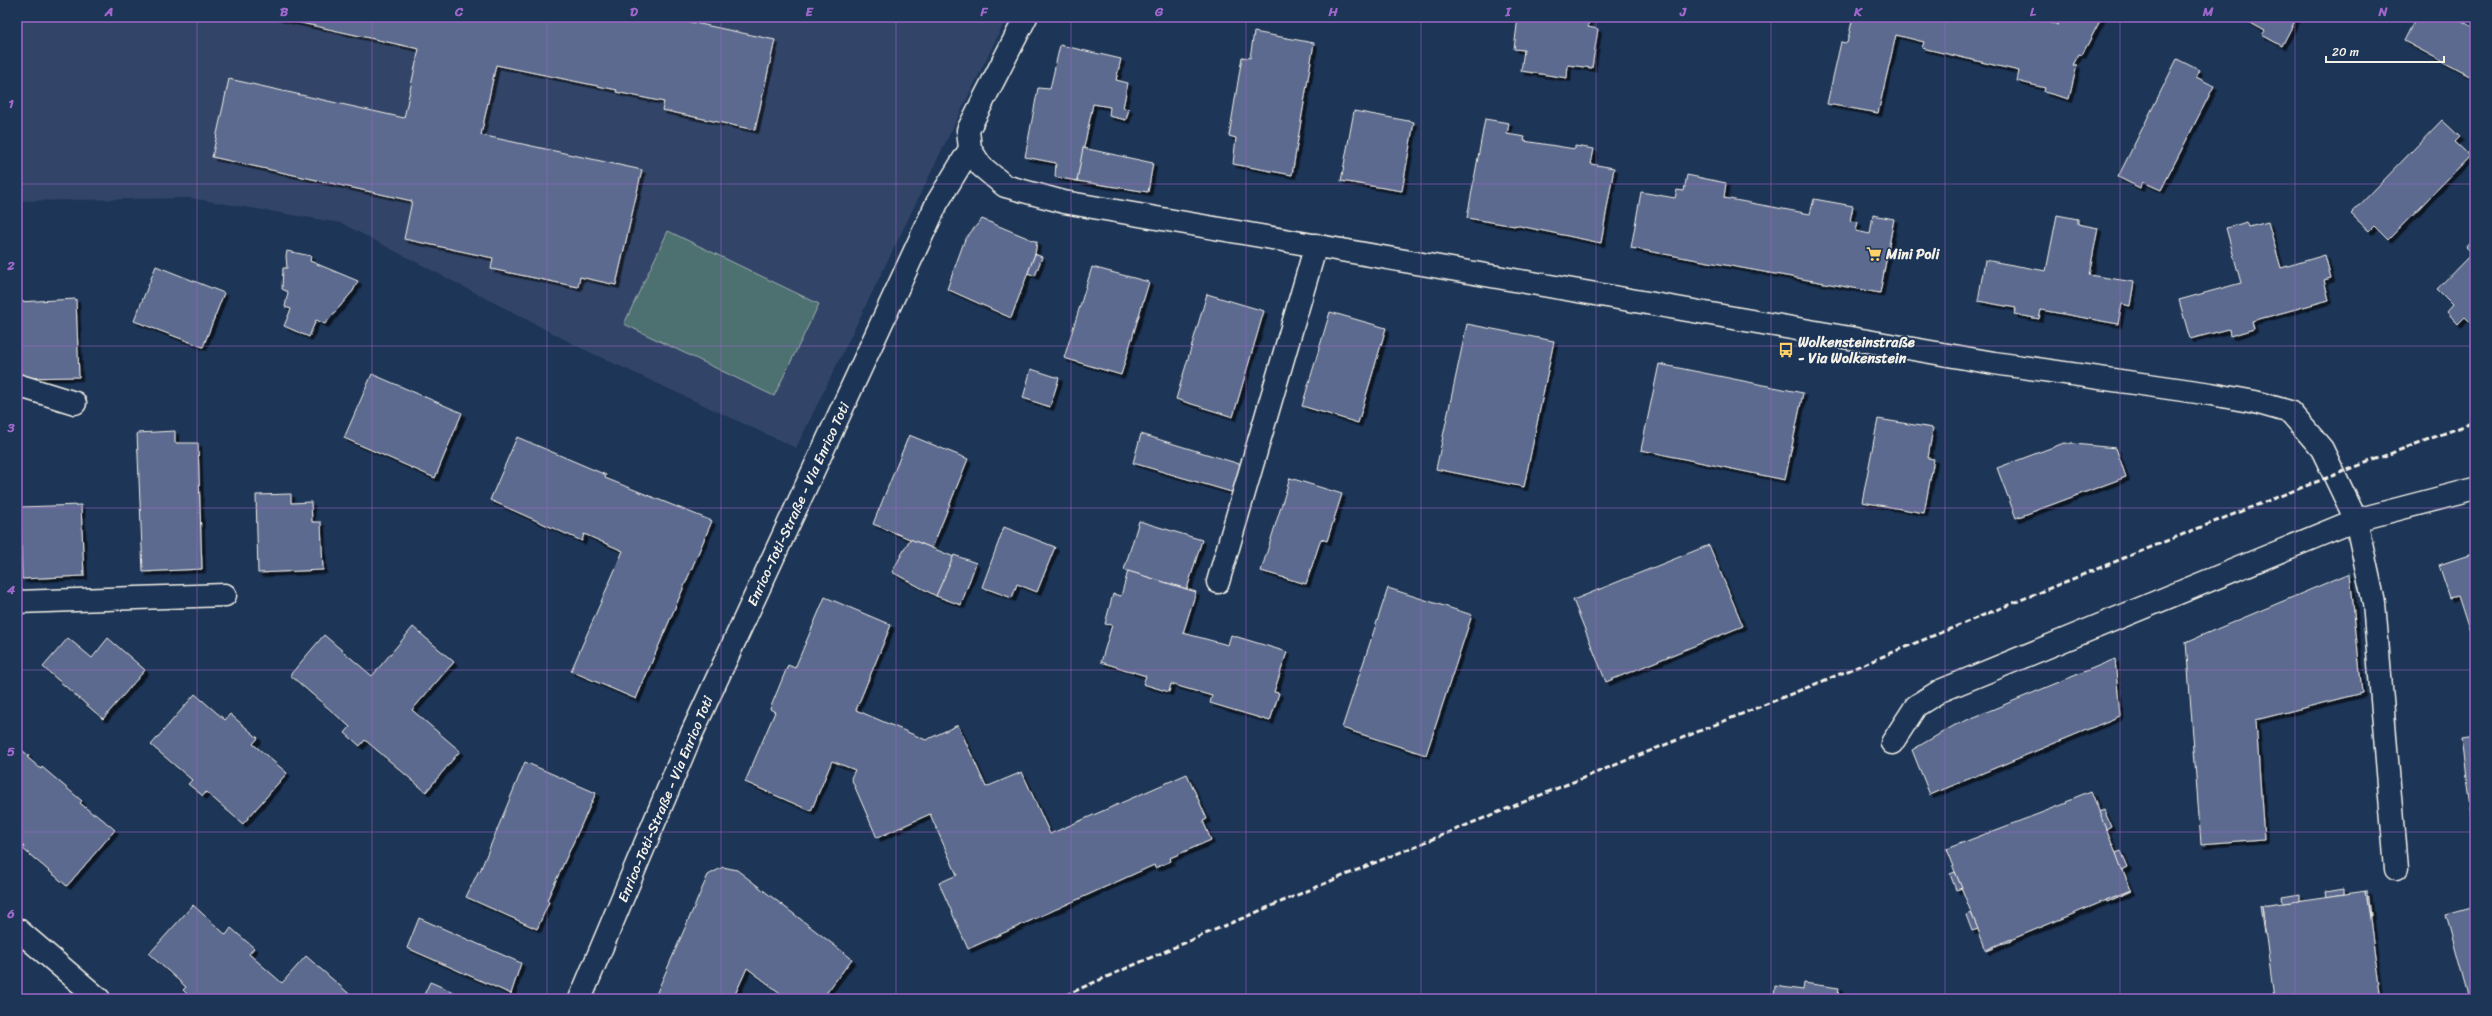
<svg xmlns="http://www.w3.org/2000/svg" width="2492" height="1016" font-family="Sriracha,sans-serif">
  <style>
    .built { fill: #304568 }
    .green { fill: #4d7071; stroke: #a0b0ac }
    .building { fill: #5b6b8f; stroke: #f4f1e8; filter: url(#shadow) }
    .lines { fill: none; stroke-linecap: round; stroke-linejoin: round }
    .street-casing { stroke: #f4f1e8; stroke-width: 25 }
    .street { stroke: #1d3557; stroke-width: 22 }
    .rail { stroke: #f4f1e8; stroke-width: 3; stroke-dasharray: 6 3; stroke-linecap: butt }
    .grid { fill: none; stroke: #9f67cb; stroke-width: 1; stroke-opacity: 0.55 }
    .labels { text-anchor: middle; stroke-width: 3; stroke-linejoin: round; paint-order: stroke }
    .poi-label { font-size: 14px; font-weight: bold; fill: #f4f1e8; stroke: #1d3557; text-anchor: start }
    .street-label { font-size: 14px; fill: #f4f1e8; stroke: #1d3557 }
    .neatline { fill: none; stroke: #9f67cb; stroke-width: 1.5 }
    .grid-label { font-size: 13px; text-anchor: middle; font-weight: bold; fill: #9f67cb }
  </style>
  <defs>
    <filter id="shadow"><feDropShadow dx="3.5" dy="3.5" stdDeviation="0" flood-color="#0009"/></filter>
  </defs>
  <rect width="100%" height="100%" fill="#1d3557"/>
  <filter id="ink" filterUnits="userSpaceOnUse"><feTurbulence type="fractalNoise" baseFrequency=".025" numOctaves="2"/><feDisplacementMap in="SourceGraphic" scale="8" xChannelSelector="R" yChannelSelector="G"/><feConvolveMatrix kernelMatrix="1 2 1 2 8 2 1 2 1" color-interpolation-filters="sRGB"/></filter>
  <g filter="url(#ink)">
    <!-- built -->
    <polygon class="built" points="17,17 1007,17 796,448 583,349 341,223 190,198 17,201"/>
    <!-- green -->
    <polygon class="green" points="668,231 819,304 774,396 624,324"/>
    <!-- building -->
    <g class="building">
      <polygon points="274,17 682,17 681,20 775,40 755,130 662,110 664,102 616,92 617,90 496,65 481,135 642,170 616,285 580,277 578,287 491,269 493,258 404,239 412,201 212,157 229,79 404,118 419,49"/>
      <polygon points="1518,17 1589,17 1588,27 1598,29 1592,68 1568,65 1567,78 1521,71 1524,50 1514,49"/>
      <polygon points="1853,17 2034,17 2058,25 2060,17 2102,17 2082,55 2079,54 2073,65 2077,65 2069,99 2044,92 2045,88 2017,81 2019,71 1922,48 1924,42 1896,35 1878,113 1827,104 1841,42 1847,43"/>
      <polygon points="2249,17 2297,17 2282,46 2262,35 2265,31 2247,21"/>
      <polygon points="2424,17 2455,17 2475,28 2475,79 2404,41 2415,19 2422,22"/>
      <polygon points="1254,32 1314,43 1292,175 1233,164 1236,138 1229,136 1242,57 1250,58"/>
      <polygon points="1060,45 1121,59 1116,80 1128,83 1123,108 1129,109 1126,120 1109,116 1110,107 1093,104 1077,181 1055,177 1056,163 1025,157 1038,88 1050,89"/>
      <polygon points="2177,59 2199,70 2196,77 2214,86 2161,190 2143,182 2140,188 2118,177"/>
      <polygon points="1354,111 1414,122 1402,191 1341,181"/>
      <polygon points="1485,119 1509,123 1507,134 1525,137 1524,141 1575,149 1575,146 1594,149 1591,164 1614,168 1601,243 1515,225 1515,226 1467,218"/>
      <polygon points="2442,120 2460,137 2455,142 2470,156 2388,240 2374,226 2369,231 2351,214"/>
      <polygon points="1083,148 1153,163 1148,192 1077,181"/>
      <polygon points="1687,175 1726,183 1724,198 1810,214 1814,199 1853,206 1850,221 1858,222 1856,231 1870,234 1873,215 1894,219 1880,293 1631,248 1641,192 1675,198 1677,190 1684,191"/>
      <polygon points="2057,215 2078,219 2078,224 2098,228 2089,275 2134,282 2130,306 2122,304 2118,324 2041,310 2039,319 2014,314 2016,308 1978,301 1985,260 2046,271"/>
      <polygon points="982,219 1037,242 1035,254 1011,318 947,289 965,239"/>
      <polygon points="2247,222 2249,227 2268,222 2281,268 2325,255 2331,278 2324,280 2329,300 2252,321 2254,329 2230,336 2229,329 2190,339 2179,300 2241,283 2226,228"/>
      <polygon points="2475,237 2475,327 2465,317 2458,324 2447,312 2453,305 2437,289 2472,253 2466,247"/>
      <polygon points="287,251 311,256 310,261 358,281 353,291 325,324 316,320 309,337 284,326 291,309 285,307 288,292 282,289 283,268 287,268 286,256"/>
      <polygon points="1035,254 1042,257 1035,276 1028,273"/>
      <polygon points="156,266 224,293 203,347 134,321"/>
      <polygon points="1092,267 1149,282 1121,375 1064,358"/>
      <polygon points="1207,294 1264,311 1233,417 1176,399"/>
      <polygon points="76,299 79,377 17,378 17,302"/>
      <polygon points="1330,312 1386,328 1358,423 1302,406"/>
      <polygon points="1467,324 1554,341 1524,487 1436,469"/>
      <polygon points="1659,364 1803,393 1785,480 1641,450"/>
      <polygon points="1031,369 1059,378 1050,407 1023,398"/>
      <polygon points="372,374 462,413 435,478 344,438"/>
      <polygon points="1878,419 1933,428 1928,458 1934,459 1924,513 1862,502"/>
      <polygon points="175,431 175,443 198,443 202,569 143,572 137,433"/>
      <polygon points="1141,434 1246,466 1238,494 1133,463"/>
      <polygon points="909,435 968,459 932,548 873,524"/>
      <polygon points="517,437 606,475 605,478 712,521 636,699 571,671 623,551 584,534 582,541 490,500"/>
      <polygon points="2064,443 2116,448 2126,477 2016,518 1997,468"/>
      <polygon points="1290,478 1342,494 1327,541 1321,539 1306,584 1261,571"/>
      <polygon points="291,494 291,503 311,502 312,522 321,522 323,570 258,573 256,495"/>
      <polygon points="81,505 84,576 22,579 20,507"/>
      <polygon points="1139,521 1202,540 1187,589 1124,570"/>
      <polygon points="1004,527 1055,547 1037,592 1017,584 1012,598 982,587"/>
      <polygon points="910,539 954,557 936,596 892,572"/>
      <polygon points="1709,545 1743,626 1606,682 1573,600"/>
      <polygon points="2475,553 2475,644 2474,645 2458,596 2450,598 2439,565"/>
      <polygon points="954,555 976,563 961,605 936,596"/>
      <polygon points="1128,571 1196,592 1183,633 1228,645 1231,635 1287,652 1274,692 1279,693 1270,721 1210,703 1212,696 1171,684 1169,692 1143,684 1146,676 1101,662 1112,625 1105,624 1113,594 1121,596"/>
      <polygon points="2350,573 2362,693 2256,720 2264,839 2201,844 2186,642"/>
      <polygon points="1388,588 1472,615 1426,755 1342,728"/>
      <polygon points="825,597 891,625 856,710 926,740 958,725 986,787 1022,772 1050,834 1187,774 1207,819 1203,821 1211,840 1170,858 1171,861 1155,868 1154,865 968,949 939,883 957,875 930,814 877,838 851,778 855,770 832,761 811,811 745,782 775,712 770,709 788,665 795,668"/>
      <polygon points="413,627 454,662 412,710 460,751 426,792 365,740 360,746 345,733 350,727 290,675 324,635 372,676"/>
      <polygon points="68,638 92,658 108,638 145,670 103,719 43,667"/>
      <polygon points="2115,659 2120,716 1930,795 1912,750 1955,725"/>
      <polygon points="195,694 225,720 230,714 258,738 253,744 287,773 243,824 206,792 203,796 188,784 192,780 151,745"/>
      <polygon points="2475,737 2475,823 2473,823 2462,739"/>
      <polygon points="17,746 29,756 27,757 41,769 42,767 82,801 80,803 93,814 95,813 115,830 67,886 23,849 24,847 17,841"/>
      <polygon points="525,762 596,793 547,900 549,902 537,929 466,897 479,870 480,871"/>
      <polygon points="2091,791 2131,890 1986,950 1946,849 2067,803 2066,801"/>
      <polygon points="2104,810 2111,826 2106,829 2099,812"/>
      <polygon points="2121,851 2128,867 2122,870 2116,853"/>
      <polygon points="723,867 737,870 852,959 822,999 788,999 747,968 733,999 654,999 708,875"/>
      <polygon points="1955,872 1962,888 1956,890 1950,874"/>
      <polygon points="2344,888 2344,894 2327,897 2326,891"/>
      <polygon points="2131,890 2131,891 2107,902 2106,900"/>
      <polygon points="2366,891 2381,999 2274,999 2262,906"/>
      <polygon points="2366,891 2368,891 2371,917 2370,917"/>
      <polygon points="2300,894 2300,901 2283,903 2282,897"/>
      <polygon points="193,905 226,935 231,928 254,948 249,954 282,983 306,956 355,999 192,999 183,990 186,987 149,954"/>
      <polygon points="2260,906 2262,906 2265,933 2264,933"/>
      <polygon points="2475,907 2475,999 2469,999 2446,915"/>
      <polygon points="1971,913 1978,929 1972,931 1966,915"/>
      <polygon points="419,918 521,963 511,994 407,948"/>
      <polygon points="2011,939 2011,941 1987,951 1986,950"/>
      <polygon points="430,982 435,984 469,999 422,999"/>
      <polygon points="1804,983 1839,988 1838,995 1866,999 1774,999 1775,986 1803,990"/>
    </g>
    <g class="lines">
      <defs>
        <g id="street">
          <polyline points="970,149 981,166 1005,186 1064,202 1994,363 2211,394 2255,402 2290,412 2322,449 2356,520 2374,603 2396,869"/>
          <polyline points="17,385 75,403"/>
          <polyline points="1218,582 1316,245"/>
          <polyline points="17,602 225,595"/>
          <polyline points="1892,743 1916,706 1940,691 2356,520 2475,489"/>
          <polyline points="17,929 99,999"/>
          <polyline points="580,999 691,735 937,203 970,149 968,130 1026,17"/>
        </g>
      </defs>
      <!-- street casing -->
      <use href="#street" class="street-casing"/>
      <!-- street -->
      <use href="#street" class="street"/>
      <!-- rail -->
      <path class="rail" d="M1057 999C1300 890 1549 792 1796 692 2021 600 2246 506 2475 422"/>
    </g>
  </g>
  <!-- grid -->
  <path class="grid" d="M197 17V999M372 17V999M547 17V999M721 17V999M896 17V999M1071 17V999M1246 17V999M1421 17V999M1596 17V999M1771 17V999M1945 17V999M2120 17V999M2295 17V999M17 184H2475M17 346H2475M17 508H2475M17 670H2475M17 832H2475"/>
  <!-- icons -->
  <defs>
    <symbol id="supermarket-bare" viewBox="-9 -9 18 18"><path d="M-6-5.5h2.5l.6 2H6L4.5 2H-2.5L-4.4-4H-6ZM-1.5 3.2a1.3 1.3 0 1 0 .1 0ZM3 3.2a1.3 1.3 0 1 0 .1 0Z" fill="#ffd166" stroke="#1d3557" stroke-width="2.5" paint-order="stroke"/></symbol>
    <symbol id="bus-bare" viewBox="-9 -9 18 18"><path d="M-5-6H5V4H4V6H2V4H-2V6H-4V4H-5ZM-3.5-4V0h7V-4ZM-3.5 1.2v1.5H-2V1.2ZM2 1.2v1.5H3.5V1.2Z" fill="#ffd166" stroke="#1d3557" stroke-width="2.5" paint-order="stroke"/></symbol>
  </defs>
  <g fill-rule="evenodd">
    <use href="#supermarket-bare" x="1863" y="243" width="22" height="22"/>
    <use href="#bus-bare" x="1775" y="339" width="22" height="22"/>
  </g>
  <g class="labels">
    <!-- poi labels -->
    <g class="poi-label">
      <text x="1886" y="259">Mini Poli</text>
      <text x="1798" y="347">Wolkensteinstraße<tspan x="1798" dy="16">- Via Wolkenstein</tspan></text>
    </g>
    <!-- street labels -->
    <g class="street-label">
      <text transform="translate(798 504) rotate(-65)" y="5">Enrico-Toti-Straße - Via Enrico Toti</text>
      <text transform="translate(665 799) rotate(-67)" y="5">Enrico-Toti-Straße - Via Enrico Toti</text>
    </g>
  </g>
  <!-- margin -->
  <rect width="2492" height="1016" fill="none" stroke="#1d3557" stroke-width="44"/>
  <!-- scale -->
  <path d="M2326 56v6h118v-6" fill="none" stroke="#f4f1e8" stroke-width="2"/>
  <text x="2332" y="56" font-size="12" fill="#f4f1e8" stroke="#1d3557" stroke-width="3" paint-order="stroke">20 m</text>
  <rect x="22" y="22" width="2448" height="972" class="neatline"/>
  <g class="grid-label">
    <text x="109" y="16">A</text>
    <text x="284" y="16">B</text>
    <text x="459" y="16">C</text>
    <text x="634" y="16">D</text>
    <text x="809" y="16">E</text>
    <text x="984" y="16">F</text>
    <text x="1159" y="16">G</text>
    <text x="1333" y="16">H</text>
    <text x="1508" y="16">I</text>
    <text x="1683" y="16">J</text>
    <text x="1858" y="16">K</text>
    <text x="2033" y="16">L</text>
    <text x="2208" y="16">M</text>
    <text x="2383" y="16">N</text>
    <text x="11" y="108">1</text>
    <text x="11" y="270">2</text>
    <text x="11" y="432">3</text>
    <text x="11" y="594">4</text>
    <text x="11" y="756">5</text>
    <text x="11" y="918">6</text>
  </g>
</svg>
